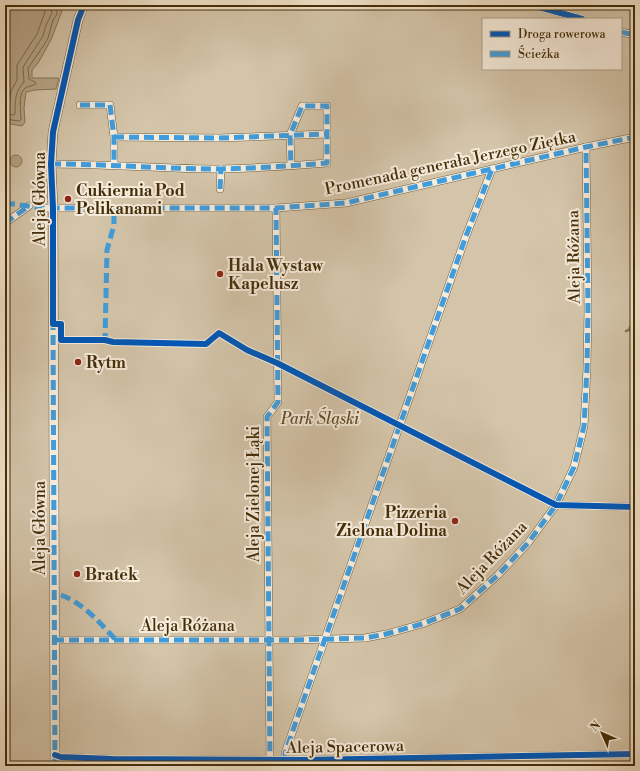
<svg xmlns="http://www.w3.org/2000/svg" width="640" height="771" font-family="'Libre Bodoni',serif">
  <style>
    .green { fill: #d4c5aa; stroke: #8c7a5a; fill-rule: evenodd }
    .water { fill: #b7a689; stroke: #897656 }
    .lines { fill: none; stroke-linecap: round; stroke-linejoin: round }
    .shore { stroke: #7e6a49; stroke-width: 1 }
    .stream { stroke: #897656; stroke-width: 2.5 }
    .pedestrian-casing { stroke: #705c3a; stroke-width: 8 }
    .minor-casing { stroke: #705c3a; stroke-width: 10 }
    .pedestrian { stroke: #f7eddd; stroke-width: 7 }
    .minor { stroke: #f7eddd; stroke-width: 9 }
    .quiet { stroke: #409ddd; stroke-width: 5; stroke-dasharray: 10 5; stroke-linecap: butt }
    .cycleway-casing { stroke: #f7eddd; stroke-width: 8 }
    .cycleway { stroke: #0057b8; stroke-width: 6 }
    .poi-dot { fill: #8f2418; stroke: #f7eddd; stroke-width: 1.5 }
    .labels { text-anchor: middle; stroke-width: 4; stroke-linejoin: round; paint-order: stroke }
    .street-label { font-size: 16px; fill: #442e09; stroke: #f7eddd }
    .poi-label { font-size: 16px; font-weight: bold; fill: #442e09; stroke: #f7eddd; text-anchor: start }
    .park-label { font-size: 16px; font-style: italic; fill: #614c29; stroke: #f7eddd }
  </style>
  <rect width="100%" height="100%" fill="#f2e4cb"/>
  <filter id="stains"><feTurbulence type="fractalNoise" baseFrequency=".005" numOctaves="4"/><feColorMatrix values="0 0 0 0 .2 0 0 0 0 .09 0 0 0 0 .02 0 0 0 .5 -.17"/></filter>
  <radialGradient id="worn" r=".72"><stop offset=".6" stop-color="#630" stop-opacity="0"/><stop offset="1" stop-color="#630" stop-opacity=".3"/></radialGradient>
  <!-- green -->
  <path class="green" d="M5 5H635V766H5ZM483 19H621V69H483Z"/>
  <!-- water -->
  <g class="water">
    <polygon points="5,5 59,5 62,11 51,40 38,63 32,70 32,78 59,78 56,89 35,90 26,92 24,108 25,122 22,126 5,123"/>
    <circle cx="16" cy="161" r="6"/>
  </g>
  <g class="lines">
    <!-- shore -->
    <g class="shore">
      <polyline points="5,108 9,107 11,91 17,80 17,65 37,34 45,12 44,5"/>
      <path d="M5 114 14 115 15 114C15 101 15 91 24 82L23 67 43 36 46 25 52 13 50 5"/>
      <path d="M5 119 19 121 21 120C21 113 18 95 24 89 27 86 33 86 36 84L35 82 29 79 28 68 44 45 48 38 53 20 57 14 56 5"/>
    </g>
    <!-- stream -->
    <polyline class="stream" points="626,331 629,330 633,321 635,321"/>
    <defs>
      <g id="pedestrian">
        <polyline points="532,5 582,19"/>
        <polyline points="621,32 635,35"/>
        <polyline points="80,105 110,105 114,137 114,165"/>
        <polyline points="114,137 219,138 327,134"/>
        <path d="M51 164C108 164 164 169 221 169 256 168 292 166 327 163V106H302L290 135 291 165"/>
        <polyline points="220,189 221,169"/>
        <polyline points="45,208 276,208 346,203 586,147 635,137"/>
        <polyline points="5,223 29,206"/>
        <polyline points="556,505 635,507"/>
        <polyline points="54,640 296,640 365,638 386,634 422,624 460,609 498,575 528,543 556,505 574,467 584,426 587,368 588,309 586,147"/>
        <polyline points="55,755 61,757 113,759 304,760 635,754"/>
        <polyline points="285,760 285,753 466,236 492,169"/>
        <polyline points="268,766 270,760 267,417 278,402 276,208"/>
      </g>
      <polyline id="minor" points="55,766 53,208 51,164 53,132 78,20 84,5"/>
    </defs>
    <!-- pedestrian casing -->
    <use href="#pedestrian" class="pedestrian-casing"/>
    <!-- minor casing -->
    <use href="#minor" class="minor-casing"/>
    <!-- pedestrian -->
    <use href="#pedestrian" class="pedestrian"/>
    <!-- minor -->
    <use href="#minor" class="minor"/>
    <!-- quiet -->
    <g class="quiet">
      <polyline points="621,32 635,35"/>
      <polyline points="80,105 110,105 114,137 114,165"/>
      <polyline points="114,137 219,138 327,134"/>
      <path d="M51 164C108 164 164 169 221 169 256 168 292 166 327 163V106H302L290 135 291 165"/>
      <polyline points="220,189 221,169"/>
      <polyline points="5,203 43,208 276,208 346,203 586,147 635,137"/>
      <polyline points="5,223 29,206"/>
      <polyline points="53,320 55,766"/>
      <polyline points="102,340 105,340 107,250 114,225 114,208"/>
      <path d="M61 595C83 603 99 622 115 639"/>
      <polyline points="54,640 296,640 365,638 386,634 422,624 460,609 498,575 528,543 556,505 574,467 584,426 587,368 588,309 586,147"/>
      <polyline points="285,760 285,753 466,236 492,169"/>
      <polyline points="268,766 270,760 267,417 278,402 276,208"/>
    </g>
    <defs>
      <g id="cycleway">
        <polyline points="84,5 78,20 53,132 51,164 53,208 53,324 61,324 61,340 105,340 113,342 206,344 219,333 247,350 277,363 556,505 635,507"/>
        <polyline points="532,5 582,19"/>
        <polyline points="55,755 61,757 113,759 304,760 635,754"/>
      </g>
    </defs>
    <!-- cycleway casing -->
    <use href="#cycleway" class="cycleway-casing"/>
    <!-- cycleway -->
    <use href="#cycleway" class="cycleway"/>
  </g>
  <!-- markers -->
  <g class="poi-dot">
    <circle cx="68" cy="199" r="4"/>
    <circle cx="220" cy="274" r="4"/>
    <circle cx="78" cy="362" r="4"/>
    <circle cx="455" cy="521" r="4"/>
    <circle cx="77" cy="574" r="4"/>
  </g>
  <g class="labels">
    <!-- street labels -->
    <g class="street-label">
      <text transform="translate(450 162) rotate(-12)" y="6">Promenada generała Jerzego Ziętka</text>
      <text transform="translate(39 199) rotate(-90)" y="6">Aleja Główna</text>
      <text transform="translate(573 257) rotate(-91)" y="6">Aleja Różana</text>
      <text transform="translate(253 494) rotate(-90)" y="6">Aleja Zielonej Łąki</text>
      <text transform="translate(39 528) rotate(-90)" y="6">Aleja Główna</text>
      <text transform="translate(491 557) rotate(-46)" y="6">Aleja Różana</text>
      <text x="188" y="631">Aleja Różana</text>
      <text transform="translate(345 746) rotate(-1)" y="6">Aleja Spacerowa</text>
    </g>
    <!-- poi labels -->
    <g class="poi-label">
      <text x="76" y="196">Cukiernia Pod<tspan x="76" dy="18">Pelikanami</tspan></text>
      <text x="228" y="271">Hala Wystaw<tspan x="228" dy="18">Kapelusz</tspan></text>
      <text x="86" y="368">Rytm</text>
      <text x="447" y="518" text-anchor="end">Pizzeria<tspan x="447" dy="18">Zielona Dolina</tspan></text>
      <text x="85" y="580">Bratek</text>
    </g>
    <!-- park labels -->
    <g class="park-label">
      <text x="320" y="424">Park Śląski</text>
    </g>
  </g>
  <!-- margin -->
  <rect width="640" height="771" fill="none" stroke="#f2e4cb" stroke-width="20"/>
  <rect x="6" y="6" width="628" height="759" fill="none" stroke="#442e09" stroke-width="2"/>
  <rect x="10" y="10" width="620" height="751" fill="none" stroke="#442e09"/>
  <!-- legend -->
  <rect x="482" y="18" width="140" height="52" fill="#f7eddd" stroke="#afa188"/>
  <rect x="490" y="31" width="20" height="6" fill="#0057b8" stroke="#afa188"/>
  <text x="518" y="38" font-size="12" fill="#442e09">Droga rowerowa</text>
  <rect x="490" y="51" width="20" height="6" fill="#409ddd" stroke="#afa188"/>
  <text x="518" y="58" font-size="12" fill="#442e09">Ścieżka</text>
  <!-- north arrow -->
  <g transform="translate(602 733) rotate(315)" stroke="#f7eddd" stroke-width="3" paint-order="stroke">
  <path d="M0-3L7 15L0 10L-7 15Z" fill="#442e09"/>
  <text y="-6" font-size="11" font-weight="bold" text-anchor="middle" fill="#442e09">N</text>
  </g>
  <rect width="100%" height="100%" filter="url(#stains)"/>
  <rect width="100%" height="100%" fill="url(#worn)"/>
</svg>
